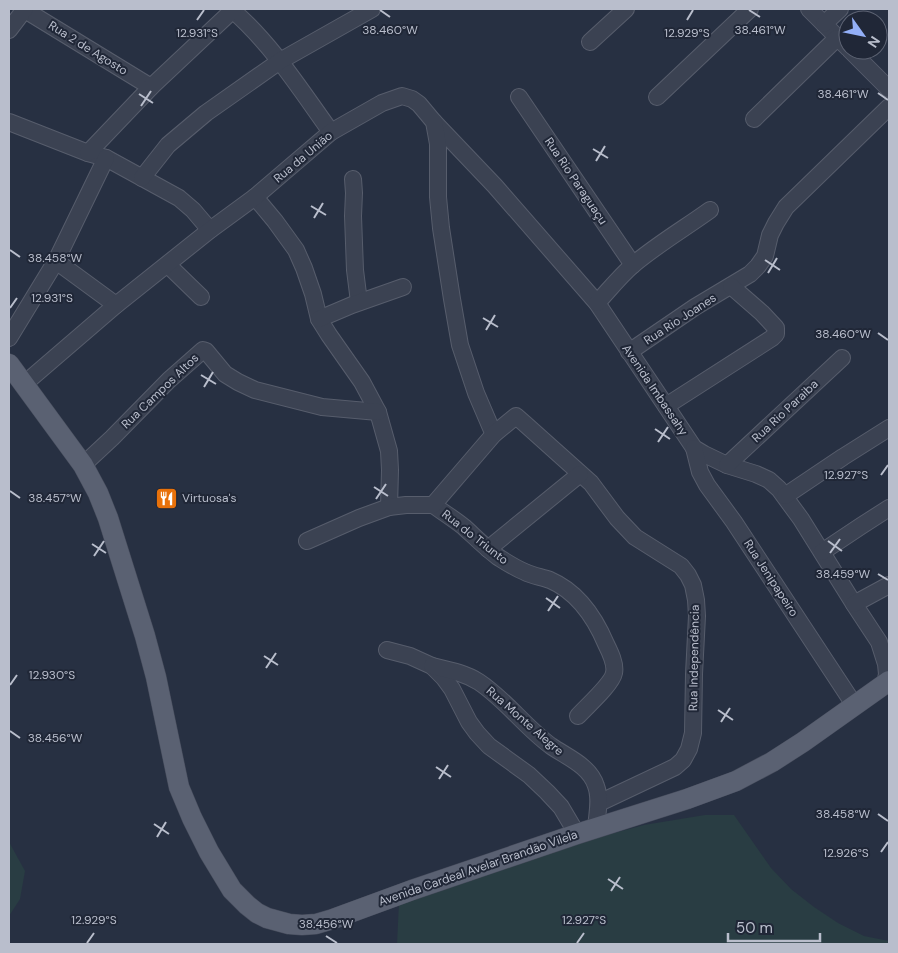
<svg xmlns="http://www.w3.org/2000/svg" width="898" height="953" font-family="'DM Sans',sans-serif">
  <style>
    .green { fill: #293d43 }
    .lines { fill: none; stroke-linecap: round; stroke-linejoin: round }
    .minor-casing { stroke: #575d6c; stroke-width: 18 }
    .major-casing { stroke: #454b5b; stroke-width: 21 }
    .minor { stroke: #3b4252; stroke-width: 16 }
    .major { stroke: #5a6172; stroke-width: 20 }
    .ticks { fill: none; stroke: #b9becc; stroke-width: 2 }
    .labels { text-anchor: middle; stroke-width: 4; stroke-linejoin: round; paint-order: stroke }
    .street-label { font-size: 12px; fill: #b9becc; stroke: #202737 }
    .poi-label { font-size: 12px; fill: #b9becc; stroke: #202737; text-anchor: start }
    .ticks-label { font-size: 12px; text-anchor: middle; fill: #b9becc; stroke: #202737; stroke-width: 4; stroke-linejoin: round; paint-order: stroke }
  </style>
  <rect width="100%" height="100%" fill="#273042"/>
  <!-- green -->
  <g class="green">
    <polygon points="705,815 734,815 771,868 791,889 814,907 838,923 864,936 889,941 889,944 397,944 399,903 588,840 644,825"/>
    <polygon points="9,842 25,871 20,899 9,916"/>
  </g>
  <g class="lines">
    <defs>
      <g id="minor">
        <path d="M231 9C271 43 300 89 331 132"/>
        <polyline points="809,9 848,48"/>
        <polyline points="25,10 151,87"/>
        <polyline points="824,24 840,9"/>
        <polyline points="9,30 25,9"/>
        <polyline points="590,42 626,9"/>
        <polyline points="850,50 889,89"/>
        <polyline points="519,97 633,265"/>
        <polyline points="657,97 750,9"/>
        <polyline points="754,119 837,38"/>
        <polyline points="9,122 88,153 106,158 179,198 193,210 210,230"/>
        <polyline points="434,122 495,186 597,303 694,448 704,454 727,465 756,474 769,480 779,489 801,519 854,604 879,642 886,664 887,674 885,684"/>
        <polyline points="88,153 151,87 233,10"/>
        <polyline points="142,178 168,145 206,113 280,61 372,9"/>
        <polyline points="353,179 354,193 353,216 355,270 359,302"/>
        <polyline points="255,197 275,221 296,250 304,268 313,294 319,319 329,335 362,382 378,412 389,451 390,470 389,507"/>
        <polyline points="56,261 116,305"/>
        <polyline points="168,265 201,297"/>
        <path d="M597 303C609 290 620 276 634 264 658 244 685 228 710 210"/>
        <polyline points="319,319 352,305 403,287"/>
        <polyline points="9,338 56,261 106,158"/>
        <polyline points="629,352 695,307 750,274 758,266 765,256 770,235 776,223 786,207 889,107"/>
        <polyline points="23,385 116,305 210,230 255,197 331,132 382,103 402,96 412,99 419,104 434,122 438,144 438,197 441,228 452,299 460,345 476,393 491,428 494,434"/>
        <polyline points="666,406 772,338 776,334 776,328 762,313 731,286"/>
        <polyline points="694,448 700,472 707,485 734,522 855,706"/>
        <polyline points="83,465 112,438 169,380 203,350 206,351 225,374 238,382 255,390 322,407 378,412"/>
        <polyline points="727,465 842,358"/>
        <polyline points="785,496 843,457 889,428"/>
        <path d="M433 505C443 512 454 519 464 527 475 537 486 548 498 557 506 562 515 568 525 572 533 576 542 577 550 580 578 592 595 618 606 644 610 652 616 664 614 673 612 684 586 707 578 716"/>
        <polyline points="307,541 359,518 389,507 406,505 433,505 494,434 516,416 524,423 591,483 617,518 635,537 681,566 688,575 693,585 696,600 697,616 694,674 693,733 689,749 683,760 675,767 599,803"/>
        <polyline points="488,549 580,474"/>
        <polyline points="822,552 861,526 889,508"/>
        <polyline points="854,604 889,585"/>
        <polyline points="387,650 410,656 432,666 444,678 452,689 469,722 477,733 489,746 529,775 547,792 561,807 577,834"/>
        <path d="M432 666C449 670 465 673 479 682 506 700 525 727 551 746 567 757 590 766 596 786 601 799 597 814 596 828"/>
      </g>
      <polyline id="major" points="9,364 83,465 98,493 108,518 145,636 156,677 179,787 192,818 209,852 232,890 247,905 257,913 267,918 289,924 302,925 316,924 333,919 412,890 577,834 687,799 736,781 772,762 803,742 889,681"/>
    </defs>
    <!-- minor casing -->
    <use href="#minor" class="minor-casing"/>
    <!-- major casing -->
    <use href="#major" class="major-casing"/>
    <!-- minor -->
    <use href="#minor" class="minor"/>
    <!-- major -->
    <use href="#major" class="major"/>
  </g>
  <!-- ticks -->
  <path class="ticks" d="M380 10 390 17M749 10 760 17M197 20 204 10M687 20 693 10M878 93 888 100M139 94 153 103M141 106 151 91M593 149 608 158M596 161 605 146M311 206 326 215M314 218 323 203M10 250 20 257M765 260 780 270M768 273 777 258M10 308 17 298M483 318 498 327M486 330 495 315M878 333 888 340M201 375 216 384M204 387 213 372M655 429 670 439M658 442 668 427M881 475 888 465M374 487 388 496M10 491 20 498M376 499 386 484M828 541 842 551M92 544 106 553M830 553 840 539M94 556 104 541M878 574 888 580M546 598 560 608M548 611 558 596M264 656 278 665M266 668 276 653M10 685 17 675M718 710 733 720M721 722 730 708M10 731 20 738M436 767 451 777M439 779 448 765M878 814 888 821M154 824 169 834M157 837 166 822M881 852 888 842M608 879 623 889M611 891 620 877M326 936 337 943M87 943 94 933M577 943 584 933"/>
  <!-- icons -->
  <defs>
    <symbol id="restaurant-square" viewBox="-11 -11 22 22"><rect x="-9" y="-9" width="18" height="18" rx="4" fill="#e8710a" stroke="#202737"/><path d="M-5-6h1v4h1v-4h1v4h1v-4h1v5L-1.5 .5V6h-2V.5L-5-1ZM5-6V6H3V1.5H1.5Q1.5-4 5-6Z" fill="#fff"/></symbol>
  </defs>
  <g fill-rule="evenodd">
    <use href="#restaurant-square" x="154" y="486" width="25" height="25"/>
  </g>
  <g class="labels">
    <!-- street labels -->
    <g class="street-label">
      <text transform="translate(88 48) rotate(32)" y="4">Rua 2 de Agosto</text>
      <text transform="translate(303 157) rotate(-40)" y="4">Rua da União</text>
      <text transform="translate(576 181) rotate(56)" y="4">Rua Rio Paraguaçu</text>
      <text transform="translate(680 319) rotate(-33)" y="4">Rua Rio Joanes</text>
      <text transform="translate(655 390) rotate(56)" y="4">Avenida Imbassahy</text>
      <text transform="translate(160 391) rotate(-44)" y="4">Rua Campos Altos</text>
      <text transform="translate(785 411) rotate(-43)" y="4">Rua Rio Paraiba</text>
      <text transform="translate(475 537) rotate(38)" y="4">Rua do Triunto</text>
      <text transform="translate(771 578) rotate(57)" y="4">Rua Jenipapeiro</text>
      <text transform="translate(694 658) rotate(-89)" y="4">Rua Independência</text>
      <text transform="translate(525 721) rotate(41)" y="4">Rua Monte Alegre</text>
      <text transform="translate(478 868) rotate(-19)" y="4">Avenida Cardeal Avelar Brandão Vilela</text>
    </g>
    <!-- poi labels -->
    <g class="poi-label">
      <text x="182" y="502">Virtuosa's</text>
    </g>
  </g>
  <g class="ticks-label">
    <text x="390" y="34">38.460°W</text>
    <text x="760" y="34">38.461°W</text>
    <text x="197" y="37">12.931°S</text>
    <text x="687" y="37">12.929°S</text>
    <text x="843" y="98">38.461°W</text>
    <text x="55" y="262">38.458°W</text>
    <text x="52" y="302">12.931°S</text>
    <text x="843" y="338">38.460°W</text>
    <text x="846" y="479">12.927°S</text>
    <text x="55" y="502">38.457°W</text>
    <text x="843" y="578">38.459°W</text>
    <text x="52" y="679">12.930°S</text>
    <text x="55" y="742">38.456°W</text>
    <text x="843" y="818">38.458°W</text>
    <text x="846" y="857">12.926°S</text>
    <text x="94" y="924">12.929°S</text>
    <text x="584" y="924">12.927°S</text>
    <text x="326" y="928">38.456°W</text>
  </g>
  <!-- border -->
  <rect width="898" height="953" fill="none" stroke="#b9becc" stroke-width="20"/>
  <!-- north arrow -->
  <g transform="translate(863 35) rotate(123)"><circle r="24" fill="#202737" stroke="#5d6373"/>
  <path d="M0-4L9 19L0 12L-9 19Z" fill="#93aff7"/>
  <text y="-8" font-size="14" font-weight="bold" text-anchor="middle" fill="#b9becc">N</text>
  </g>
  <!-- scale -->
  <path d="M728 933v8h92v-8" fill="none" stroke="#b9becc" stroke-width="2.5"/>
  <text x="736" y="933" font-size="15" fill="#b9becc" stroke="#202737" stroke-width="4" paint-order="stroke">50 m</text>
</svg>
